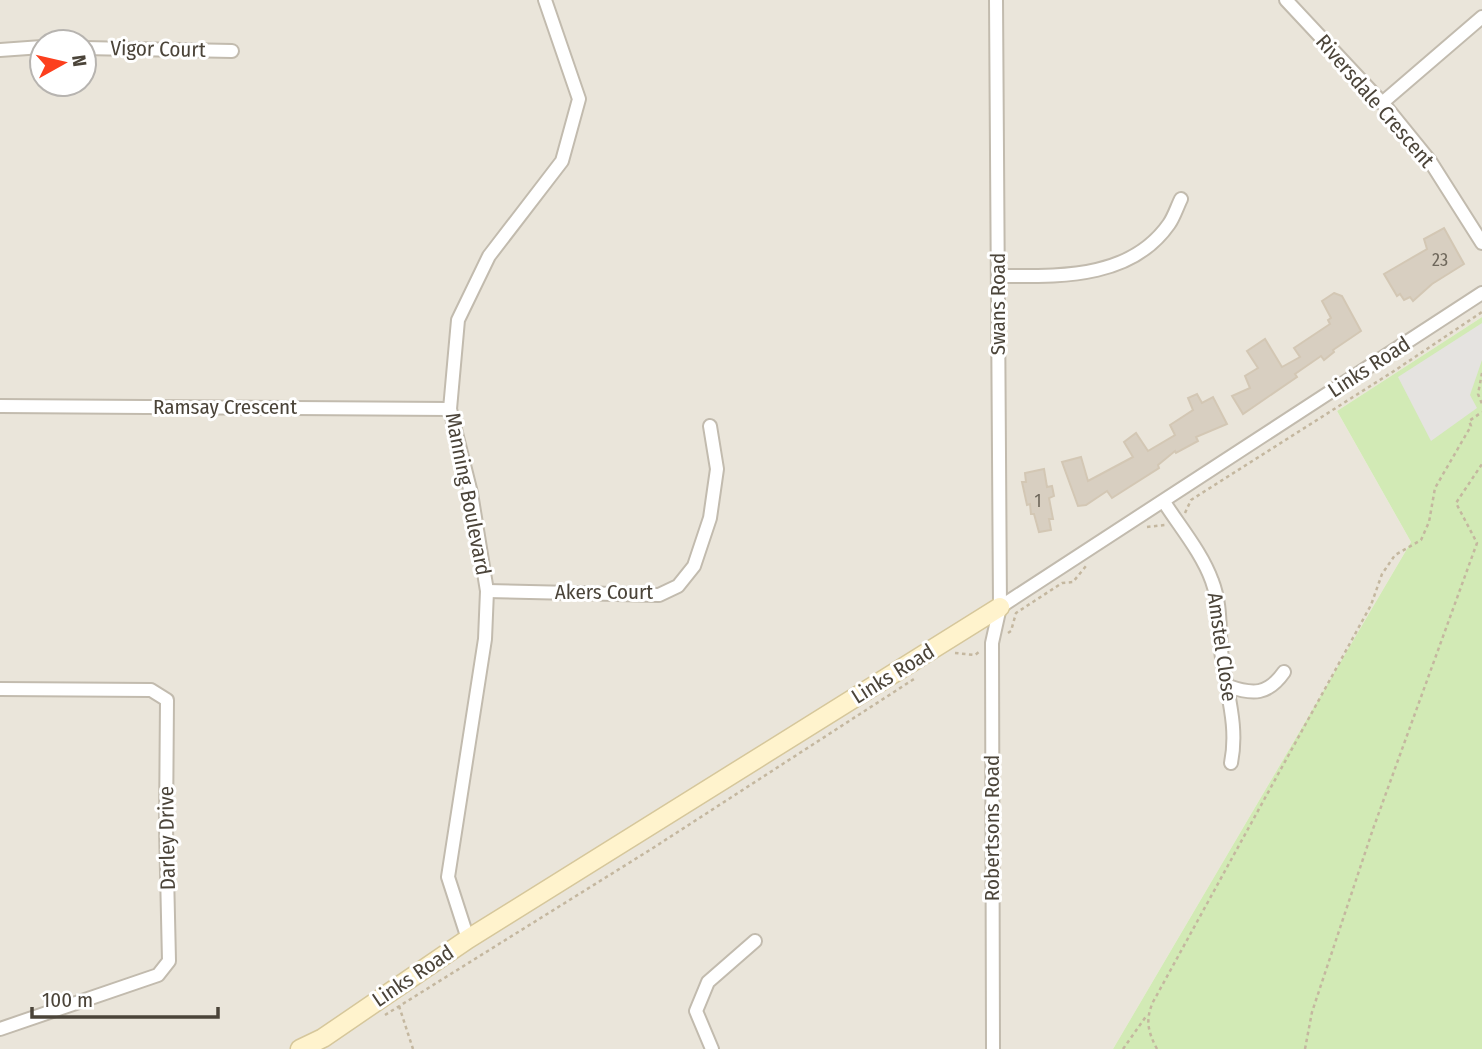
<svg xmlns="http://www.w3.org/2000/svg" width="1482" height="1049" font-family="'Fira Sans Condensed',sans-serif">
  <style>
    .residential { fill: #eae5da; fill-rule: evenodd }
    .green { fill: #d2eab5 }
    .parking { fill: #e5e3e0 }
    .building { fill: #d8cfc1; stroke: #d3c7b4; stroke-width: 2 }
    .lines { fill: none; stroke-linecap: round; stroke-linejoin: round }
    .street-casing { stroke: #c2bbae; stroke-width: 16 }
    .secondary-casing { stroke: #d6c79b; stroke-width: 21 }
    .path { stroke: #c4b79f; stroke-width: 2.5; stroke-dasharray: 3.5 3.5; stroke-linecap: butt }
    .street { stroke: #fff; stroke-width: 12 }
    .secondary { stroke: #fff3cd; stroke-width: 18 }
    .labels { text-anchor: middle; stroke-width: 6; stroke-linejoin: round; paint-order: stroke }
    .number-label { font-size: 18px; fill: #6e675b }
    .street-label { font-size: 21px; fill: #4b4439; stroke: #fff }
  </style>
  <rect width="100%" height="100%" fill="#f6f3ec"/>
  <!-- residential -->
  <path class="residential" d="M0 0H1482V317L1337 411 1411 542 1113 1049H0ZM42 42H84V84H42Z"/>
  <!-- green -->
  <polygon class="green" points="1482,317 1482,1049 1113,1049 1411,542 1337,411"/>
  <!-- parking -->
  <polygon class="parking" points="1482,323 1482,360 1470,395 1477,408 1431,441 1398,377"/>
  <!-- building -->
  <g class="building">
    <polygon points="1444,228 1464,264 1432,284 1413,301 1410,297 1404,300 1400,294 1397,296 1384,274 1427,249 1424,239"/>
    <polygon points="1334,293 1342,296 1361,331 1333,350 1334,352 1324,360 1321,356 1295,374 1297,377 1243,414 1232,396 1250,388 1245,376 1258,368 1247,351 1265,339 1282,367 1300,357 1294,348 1330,324 1328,320 1331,318 1322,301"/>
    <polygon points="1197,394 1202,403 1213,397 1227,424 1196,437 1198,441 1176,453 1175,451 1158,465 1159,468 1112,498 1107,491 1086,505 1078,506 1062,462 1081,457 1088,481 1133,457 1124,442 1136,433 1148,451 1175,435 1170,425 1193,410 1188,398"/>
    <polygon points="1044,469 1047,487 1052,486 1054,496 1049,498 1053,519 1049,519 1051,530 1039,532 1034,514 1031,514 1030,504 1027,505 1022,482 1026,482 1025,473"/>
  </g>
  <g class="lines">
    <defs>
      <g id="street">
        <polyline points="1286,0 1387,108 1430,161 1482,243"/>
        <polyline points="84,48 232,51"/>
        <polyline points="0,50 42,47"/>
        <polyline points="1382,103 1482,17"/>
        <path d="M998 276C1058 276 1130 280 1169 224 1174 217 1177 207 1181 199"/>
        <polyline points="0,406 450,409"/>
        <path d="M1164 502C1180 527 1202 553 1212 581 1221 604 1219 626 1221 650 1225 689 1239 724 1231 763"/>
        <polyline points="487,591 659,595 678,586 694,566 710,518 717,469 710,426"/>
        <polyline points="1000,607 1482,293"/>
        <path d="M1228 686C1253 695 1268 695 1284 672"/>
        <polyline points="0,689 151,690 167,700 166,828 169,961 158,975 0,1029"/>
        <polyline points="468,939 448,877 485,639 487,591 471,493 450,409 458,320 489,256 562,161 579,99 545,0"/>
        <polyline points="712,1049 696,1011 708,982 755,941"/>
        <polyline points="993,1049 992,643 1000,607 996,0"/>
      </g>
      <polyline id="secondary" points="300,1049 323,1038 468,939 1000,607"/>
    </defs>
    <!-- street casing -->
    <use href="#street" class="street-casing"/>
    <!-- secondary casing -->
    <use href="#secondary" class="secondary-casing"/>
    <!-- path -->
    <g class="path">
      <polyline points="1482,373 1478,394 1482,404"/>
      <polyline points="1185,513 1191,500 1394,371 1482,312"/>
      <polyline points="1147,527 1165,525"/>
      <polyline points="1008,633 1011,631 1016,613 1062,583 1073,582 1086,566"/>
      <polyline points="955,653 975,655 979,652"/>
      <polyline points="399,1006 413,1049"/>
      <polyline points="385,1015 653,848 914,679"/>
      <polyline points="1123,1049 1147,1015"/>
      <path d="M1157 1049C1148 1032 1145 1020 1153 1002L1371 605 1382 574 1395 555 1421 540 1429 522 1435 488 1471 426 1469 421 1482 412"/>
      <polyline points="1305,1049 1312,1012 1373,829 1477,543 1456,503 1482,464"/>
    </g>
    <!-- street -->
    <use href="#street" class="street"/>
    <!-- secondary -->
    <use href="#secondary" class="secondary"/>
  </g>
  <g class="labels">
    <!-- number labels -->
    <g class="number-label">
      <text x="1440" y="266">23</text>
      <text x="1038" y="507">1</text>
    </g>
    <!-- street labels -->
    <g class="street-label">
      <text transform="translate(158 49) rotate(1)" y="7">Vigor Court</text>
      <text transform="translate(1375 101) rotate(49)" y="7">Riversdale Crescent</text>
      <text transform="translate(998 304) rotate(-90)" y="7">Swans Road</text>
      <text transform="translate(1369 367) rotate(-33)" y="7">Links Road</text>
      <text x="225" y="414">Ramsay Crescent</text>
      <text transform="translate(468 494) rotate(79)" y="7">Manning Boulevard</text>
      <text x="604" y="599">Akers Court</text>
      <text transform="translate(1222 647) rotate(82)" y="7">Amstel Close</text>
      <text transform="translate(893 674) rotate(-32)" y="7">Links Road</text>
      <text transform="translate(992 828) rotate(-90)" y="7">Robertsons Road</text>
      <text transform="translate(167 838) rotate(-91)" y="7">Darley Drive</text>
      <text transform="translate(413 976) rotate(-34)" y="7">Links Road</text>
    </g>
  </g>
  <!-- north arrow -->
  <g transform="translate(63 63) rotate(82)"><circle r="33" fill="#ffffff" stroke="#b7b4b0" stroke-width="2"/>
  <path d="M0-5L12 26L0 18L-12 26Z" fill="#fc3f1d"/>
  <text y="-10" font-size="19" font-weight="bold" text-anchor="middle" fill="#4b4439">N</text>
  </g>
  <!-- scale -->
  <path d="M32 1007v10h186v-10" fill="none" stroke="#4b4439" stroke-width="3.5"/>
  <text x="42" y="1007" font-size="21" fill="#4b4439" stroke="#ffffff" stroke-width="5" paint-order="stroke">100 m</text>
</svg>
